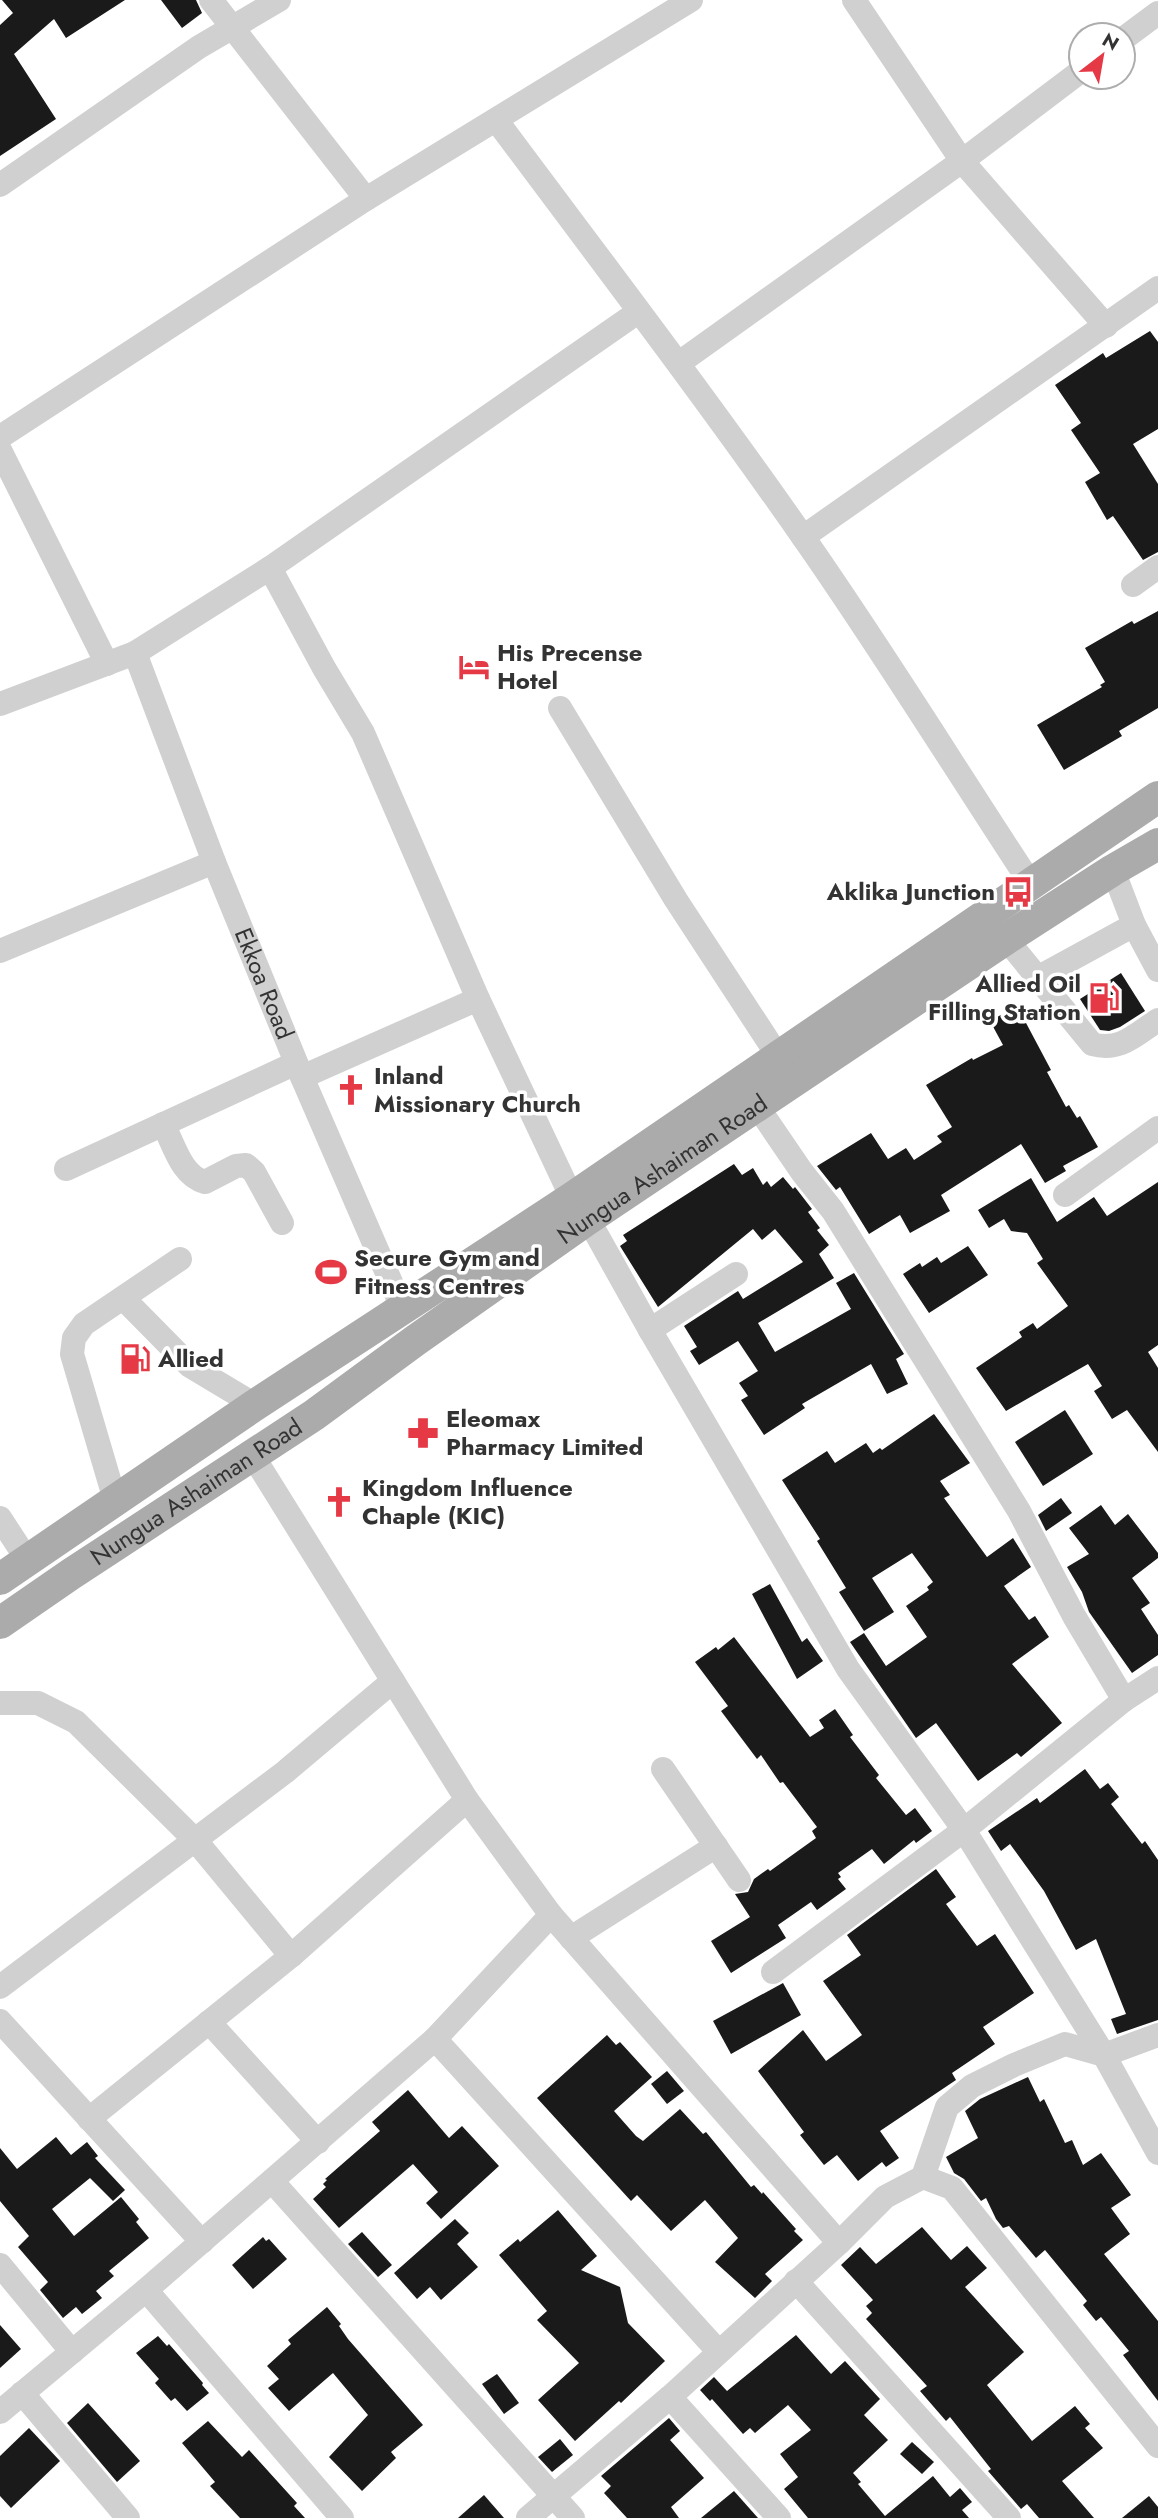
<svg xmlns="http://www.w3.org/2000/svg" width="1158" height="2518" font-family="Jost,sans-serif">
  <style>
    .building { fill: #1a1a1a }
    .lines { fill: none; stroke-linecap: round; stroke-linejoin: round }
    .minor { stroke: #d0d0d0; stroke-width: 24 }
    .major { stroke: #ababab; stroke-width: 32 }
    .labels { text-anchor: middle; stroke-width: 7; stroke-linejoin: round; paint-order: stroke }
    .poi-label { font-size: 24px; font-weight: bold; fill: #333; stroke: #fff; text-anchor: start }
    .street-label { font-size: 24px; fill: #333; stroke: #fff }
  </style>
  <rect width="100%" height="100%" fill="#fff"/>
  <!-- building -->
  <g class="building">
    <polygon points="2,0 125,0 66,38 54,19 14,54 56,119 0,156 0,25 13,13"/>
    <polygon points="161,0 196,0 202,13 182,28"/>
    <polygon points="1150,331 1158,342 1158,429 1133,444 1158,484 1158,552 1143,560 1113,516 1107,520 1085,482 1100,473 1071,430 1081,423 1055,385 1103,353 1106,358"/>
    <polygon points="1158,611 1158,708 1119,731 1122,736 1064,770 1037,725 1102,687 1100,685 1105,682 1085,648 1132,621 1134,624"/>
    <polygon points="1121,973 1145,1011 1120,1027 1109,1031 1100,1030 1080,999"/>
    <polygon points="1017,1006 1051,1070 1047,1072 1066,1107 1069,1105 1077,1118 1080,1116 1098,1147 1063,1166 1066,1171 1045,1183 1021,1144 941,1195 950,1211 910,1233 900,1215 869,1234 840,1187 836,1190 817,1166 871,1133 888,1159 906,1148 914,1160 942,1142 937,1136 952,1127 926,1085 972,1058 973,1060 1003,1045 990,1021"/>
    <polygon points="734,1164 742,1175 753,1168 763,1185 767,1181 771,1187 783,1177 793,1189 795,1187 812,1209 808,1212 820,1228 817,1230 829,1245 819,1254 834,1278 758,1323 775,1352 851,1309 836,1283 854,1273 904,1354 896,1359 908,1384 887,1394 871,1364 802,1404 805,1408 764,1435 741,1400 748,1396 739,1383 758,1371 738,1341 699,1365 690,1351 697,1347 684,1326 738,1291 743,1299 803,1262 775,1229 762,1240 753,1229 658,1307 620,1246 627,1241 623,1235"/>
    <polygon points="1031,1178 1057,1222 1094,1197 1107,1216 1158,1182 1158,1345 1148,1352 1158,1368 1158,1452 1127,1410 1112,1419 1094,1391 1102,1386 1088,1364 1006,1411 976,1368 1022,1337 1019,1332 1033,1323 1037,1329 1068,1306 1037,1263 1043,1259 1027,1233 1011,1231 1004,1219 989,1228 978,1210"/>
    <polygon points="968,1246 988,1275 929,1313 903,1274 920,1263 922,1267 937,1257 941,1263"/>
    <polygon points="1065,1410 1093,1454 1043,1486 1015,1442"/>
    <polygon points="934,1414 970,1463 940,1481 950,1495 944,1498 987,1557 1013,1538 1031,1567 1004,1586 1029,1620 1035,1616 1049,1637 1012,1664 1062,1723 1021,1757 1017,1753 978,1781 936,1723 916,1738 850,1642 864,1633 886,1666 927,1637 906,1606 929,1590 927,1587 933,1582 912,1553 872,1578 894,1612 864,1631 839,1592 846,1588 817,1541 820,1539 782,1480 827,1451 835,1463 866,1443 873,1453 880,1448 882,1450"/>
    <polygon points="1061,1498 1072,1513 1046,1531 1038,1515"/>
    <polygon points="1101,1505 1115,1525 1128,1514 1158,1553 1158,1558 1132,1578 1150,1603 1141,1609 1158,1635 1158,1655 1132,1673 1089,1612 1082,1592 1067,1567 1089,1554 1069,1528"/>
    <polygon points="770,1584 802,1642 807,1638 823,1661 797,1679 752,1594"/>
    <polygon points="734,1637 810,1737 824,1728 819,1720 835,1709 853,1735 850,1737 879,1775 876,1778 906,1815 915,1808 932,1831 916,1843 914,1840 884,1864 872,1849 838,1873 841,1877 838,1879 846,1889 817,1910 811,1902 778,1925 786,1938 731,1973 711,1941 750,1917 735,1894 748,1892 754,1879 768,1869 770,1871 816,1838 812,1831 817,1827 783,1782 780,1783 761,1755 757,1759 721,1711 728,1706 695,1662 716,1647 718,1650"/>
    <polygon points="1085,1769 1100,1789 1108,1783 1119,1797 1111,1804 1142,1844 1145,1841 1158,1860 1158,2020 1117,2034 1111,2019 1126,2014 1096,1939 1076,1950 1044,1891 1010,1844 1001,1851 988,1831 1037,1798 1040,1803"/>
    <polygon points="936,1869 956,1897 946,1904 977,1946 995,1934 1034,1993 983,2027 995,2044 952,2073 956,2080 880,2131 899,2158 886,2167 882,2162 858,2181 837,2155 824,2165 800,2135 804,2132 758,2071 803,2030 826,2061 862,2035 823,1981 861,1955 847,1935"/>
    <polygon points="783,1983 801,2015 731,2054 713,2021"/>
    <polygon points="607,2035 616,2045 620,2042 652,2077 614,2111 636,2136 643,2141 680,2109 703,2134 706,2132 751,2187 754,2185 762,2194 763,2192 796,2229 794,2231 803,2240 765,2274 772,2281 755,2298 715,2262 738,2238 705,2200 671,2231 637,2195 631,2201 537,2098"/>
    <polygon points="667,2071 684,2091 667,2104 651,2084"/>
    <polygon points="1028,2077 1040,2102 1044,2099 1065,2143 1072,2140 1083,2165 1101,2153 1131,2195 1111,2208 1130,2234 1104,2254 1158,2321 1158,2401 1123,2355 1129,2351 1101,2317 1096,2321 1083,2305 1087,2301 1045,2250 1036,2258 1009,2226 1003,2228 996,2219 986,2198 981,2201 964,2179 954,2173 946,2157 978,2138 965,2111 980,2099"/>
    <polygon points="408,2090 449,2138 462,2126 499,2166 441,2219 426,2203 438,2192 413,2164 339,2228 313,2199 326,2187 323,2184 327,2180 325,2179 380,2131 372,2122"/>
    <polygon points="56,2137 71,2155 87,2142 98,2156 95,2158 125,2190 113,2201 90,2178 52,2209 74,2236 121,2197 139,2219 136,2222 149,2238 109,2271 114,2276 96,2291 102,2298 82,2314 76,2307 63,2318 40,2290 48,2282 18,2247 29,2236 0,2201 0,2148 17,2169"/>
    <polygon points="558,2210 597,2256 581,2270 620,2287 628,2323 665,2361 621,2403 619,2401 575,2441 538,2400 579,2363 537,2320 547,2311 499,2255 518,2239 520,2242"/>
    <polygon points="455,2219 469,2233 457,2244 478,2267 441,2300 430,2287 417,2299 394,2273"/>
    <polygon points="922,2227 951,2260 967,2246 987,2268 965,2287 1024,2352 987,2385 1032,2441 1075,2406 1090,2424 1085,2428 1103,2448 1062,2481 1094,2518 1039,2518 1027,2504 1021,2509 988,2471 991,2469 950,2417 946,2421 920,2391 927,2386 866,2319 872,2313 866,2306 873,2300 841,2265 860,2247 876,2264"/>
    <polygon points="362,2232 392,2265 378,2277 348,2244"/>
    <polygon points="263,2237 266,2241 269,2239 287,2259 253,2289 232,2265"/>
    <polygon points="327,2307 341,2324 339,2326 348,2339 423,2425 391,2452 396,2458 362,2491 329,2457 368,2415 333,2373 289,2411 268,2388 279,2379 267,2366 291,2344 288,2340"/>
    <polygon points="0,2325 21,2349 0,2368"/>
    <polygon points="796,2335 831,2374 845,2361 880,2399 864,2415 888,2440 853,2473 861,2482 858,2484 885,2516 933,2476 950,2497 960,2488 972,2502 962,2510 969,2518 808,2518 784,2489 798,2477 780,2454 811,2430 788,2405 755,2433 750,2428 743,2434 712,2399 710,2401 700,2390 714,2377 727,2391"/>
    <polygon points="158,2336 167,2346 169,2344 203,2383 202,2385 209,2393 187,2411 175,2398 171,2401 155,2383 159,2379 136,2353"/>
    <polygon points="497,2374 519,2403 504,2414 482,2384"/>
    <polygon points="88,2403 140,2461 117,2482 67,2423"/>
    <polygon points="669,2418 680,2431 670,2440 704,2478 671,2507 679,2518 627,2518 604,2493 611,2486 601,2476"/>
    <polygon points="208,2421 242,2457 249,2450 297,2503 294,2506 305,2518 240,2518 210,2486 215,2482 182,2443"/>
    <polygon points="29,2428 60,2461 11,2508 0,2496 0,2456"/>
    <polygon points="560,2439 573,2455 552,2472 538,2457"/>
    <polygon points="912,2442 934,2462 922,2474 900,2454"/>
    <polygon points="734,2491 758,2518 701,2518"/>
    <polygon points="484,2495 504,2518 458,2518"/>
    <polygon points="1149,2496 1158,2507 1158,2518 1122,2518"/>
  </g>
  <g class="lines">
    <!-- minor -->
    <g class="minor">
      <polyline points="211,0 366,199"/>
      <polyline points="854,0 962,161 1106,326"/>
      <polyline points="1123,39 1158,13"/>
      <path d="M497 121C599 258 703 394 801 534 881 648 954 767 1031 884"/>
      <polyline points="0,185 199,47 279,0"/>
      <polyline points="679,363 962,161 1081,71"/>
      <polyline points="0,437 366,199 691,0"/>
      <polyline points="0,450 107,664"/>
      <polyline points="803,537 1158,288"/>
      <polyline points="270,568 324,668 363,733 478,999 572,1198"/>
      <polyline points="1133,585 1158,567"/>
      <path id="s1" d="M135 653 214 862 302 1077 403 1310"/>
      <polyline points="0,704 135,653 270,568 638,312"/>
      <polyline points="560,708 676,900 778,1056"/>
      <polyline points="1113,870 1134,925 1158,970"/>
      <path d="M1006 939 1092 1044C1120 1052 1135 1035 1158 1020"/>
      <polyline points="0,951 214,862"/>
      <polyline points="1039,977 1134,925"/>
      <polyline points="302,1077 478,999"/>
      <polyline points="757,1106 802,1172 833,1211 1019,1511 1074,1616 1124,1700"/>
      <path d="M163 1124C174 1144 181 1176 205 1182L236 1166 246 1165 254 1172 282 1223"/>
      <polyline points="66,1169 296,1063"/>
      <polyline points="1065,1195 1158,1128"/>
      <polyline points="588,1219 650,1330 848,1669 964,1830 1104,2055 1158,2153"/>
      <polyline points="123,1298 190,1366 255,1405"/>
      <polyline points="650,1330 736,1274"/>
      <polyline points="253,1456 467,1800 551,1915 839,2243"/>
      <polyline points="115,1500 72,1354 74,1338 84,1324 180,1259"/>
      <polyline points="0,1518 28,1561"/>
      <polyline points="0,1703 38,1703 76,1722 196,1841 291,1956"/>
      <polyline points="663,1769 739,1880"/>
      <polyline points="571,1938 716,1846"/>
      <polyline points="773,1972 964,1830 1124,1700 1158,1678"/>
      <polyline points="0,1987 285,1772 393,1681"/>
      <polyline points="0,2021 202,2242"/>
      <polyline points="209,2022 318,2142"/>
      <polyline points="435,2039 718,2351"/>
      <polyline points="89,2119 291,1956 467,1800"/>
      <polyline points="923,2177 947,2107 972,2086 1014,2065 1065,2044 1104,2055 1158,2035"/>
      <polyline points="272,2181 573,2518"/>
      <polyline points="0,2265 72,2352"/>
      <polyline points="796,2281 1009,2518"/>
      <polyline points="146,2290 342,2518"/>
      <polyline points="22,2393 128,2518"/>
      <polyline points="670,2397 779,2518"/>
      <polyline points="0,2412 146,2290 435,2039 551,1915"/>
      <polyline points="528,2518 670,2397 839,2243 885,2197 923,2177 952,2188 1158,2446"/>
    </g>
    <!-- major -->
    <g class="major">
      <polyline points="0,1579 255,1405 572,1198 1158,797"/>
      <path id="s2" d="M0 1623 71 1574 314 1415 416 1340 588 1219 1006 939 1113 870 1158 844"/>
    </g>
  </g>
  <!-- icons -->
  <defs>
    <symbol id="hotel-bare" viewBox="-9 -9 18 18"><path d="M-6-4.5h1.5V1H6V5H4.5V3h-9V5H-6ZM-4 0a1.8 1.8 0 1 1 3.6 0ZM.5 0V-2.5h3Q6-2.5 6 0Z" fill="#e63946" stroke="#fff" stroke-width="2.5" paint-order="stroke"/></symbol>
    <symbol id="bus-bare" viewBox="-9 -9 18 18"><path d="M-5-6H5V4H4V6H2V4H-2V6H-4V4H-5ZM-3.5-4V0h7V-4ZM-3.5 1.2v1.5H-2V1.2ZM2 1.2v1.5H3.5V1.2Z" fill="#e63946" stroke="#fff" stroke-width="2.5" paint-order="stroke"/></symbol>
    <symbol id="fuel-bare" viewBox="-9 -9 18 18"><path d="M-5.5-6h7V0h2V4h1.3V-2.5L3-4.5l.8-.8L6-3V5H2.5V1h-1V6h-7ZM-4.2-4.7v3.2H.2V-4.7Z" fill="#e63946" stroke="#fff" stroke-width="2.5" paint-order="stroke"/></symbol>
    <symbol id="church-bare" viewBox="-9 -9 18 18"><path d="M-1.2-6h2.4v3.5h3.3v2.4h-3.3V6h-2.4V-.1h-3.3v-2.4h3.3Z" fill="#e63946" stroke="#fff" stroke-width="2.5" paint-order="stroke"/></symbol>
    <symbol id="stadium-bare" viewBox="-9 -9 18 18"><path d="M0-5a6.5 5 0 1 0 0 10a6.5 5 0 1 0 0-10ZM-3.5-1.8h7v3.6h-7Z" fill="#e63946" stroke="#fff" stroke-width="2.5" paint-order="stroke"/></symbol>
    <symbol id="pharmacy-bare" viewBox="-9 -9 18 18"><path d="M-2-6h4v4h4v4h-4v4h-4v-4h-4v-4h4Z" fill="#e63946" stroke="#fff" stroke-width="2.5" paint-order="stroke"/></symbol>
  </defs>
  <g fill-rule="evenodd">
    <use href="#hotel-bare" x="452" y="645" width="44" height="44"/>
    <use href="#bus-bare" x="996" y="870" width="44" height="44"/>
    <use href="#fuel-bare" x="1082" y="976" width="44" height="44"/>
    <use href="#church-bare" x="329" y="1068" width="44" height="44"/>
    <use href="#stadium-bare" x="309" y="1250" width="44" height="44"/>
    <use href="#fuel-bare" x="113" y="1337" width="44" height="44"/>
    <use href="#pharmacy-bare" x="401" y="1411" width="44" height="44"/>
    <use href="#church-bare" x="317" y="1480" width="44" height="44"/>
  </g>
  <g class="labels">
    <!-- poi labels -->
    <g class="poi-label">
      <text x="497" y="661">His Precense<tspan x="497" dy="28">Hotel</tspan></text>
      <text x="995" y="900" text-anchor="end">Aklika Junction</text>
      <text x="1081" y="992" text-anchor="end">Allied Oil<tspan x="1081" dy="28">Filling Station</tspan></text>
      <text x="374" y="1084">Inland<tspan x="374" dy="28">Missionary Church</tspan></text>
      <text x="354" y="1266">Secure Gym and<tspan x="354" dy="28">Fitness Centres</tspan></text>
      <text x="158" y="1367">Allied</text>
      <text x="446" y="1427">Eleomax<tspan x="446" dy="28">Pharmacy Limited</tspan></text>
      <text x="362" y="1496">Kingdom Influence<tspan x="362" dy="28">Chaple (KIC)</tspan></text>
    </g>
    <!-- street labels -->
    <g class="street-label">
      <text dy="8" stroke="none"><textPath href="#s1" startOffset="355">Ekkoa Road</textPath></text>
      <text dy="8" stroke="none"><textPath href="#s2" startOffset="803">Nungua Ashaiman Road</textPath></text>
      <text dy="8" stroke="none"><textPath href="#s2" startOffset="236">Nungua Ashaiman Road</textPath></text>
    </g>
  </g>
  <!-- north arrow -->
  <g transform="translate(1102 56) rotate(31)"><circle r="33" fill="#ffffff" stroke="#adadad" stroke-width="2"/>
  <path d="M0-5L12 26L0 18L-12 26Z" fill="#e63946"/>
  <text y="-10" font-size="19" font-weight="bold" text-anchor="middle" fill="#333333">N</text>
  </g>
</svg>
